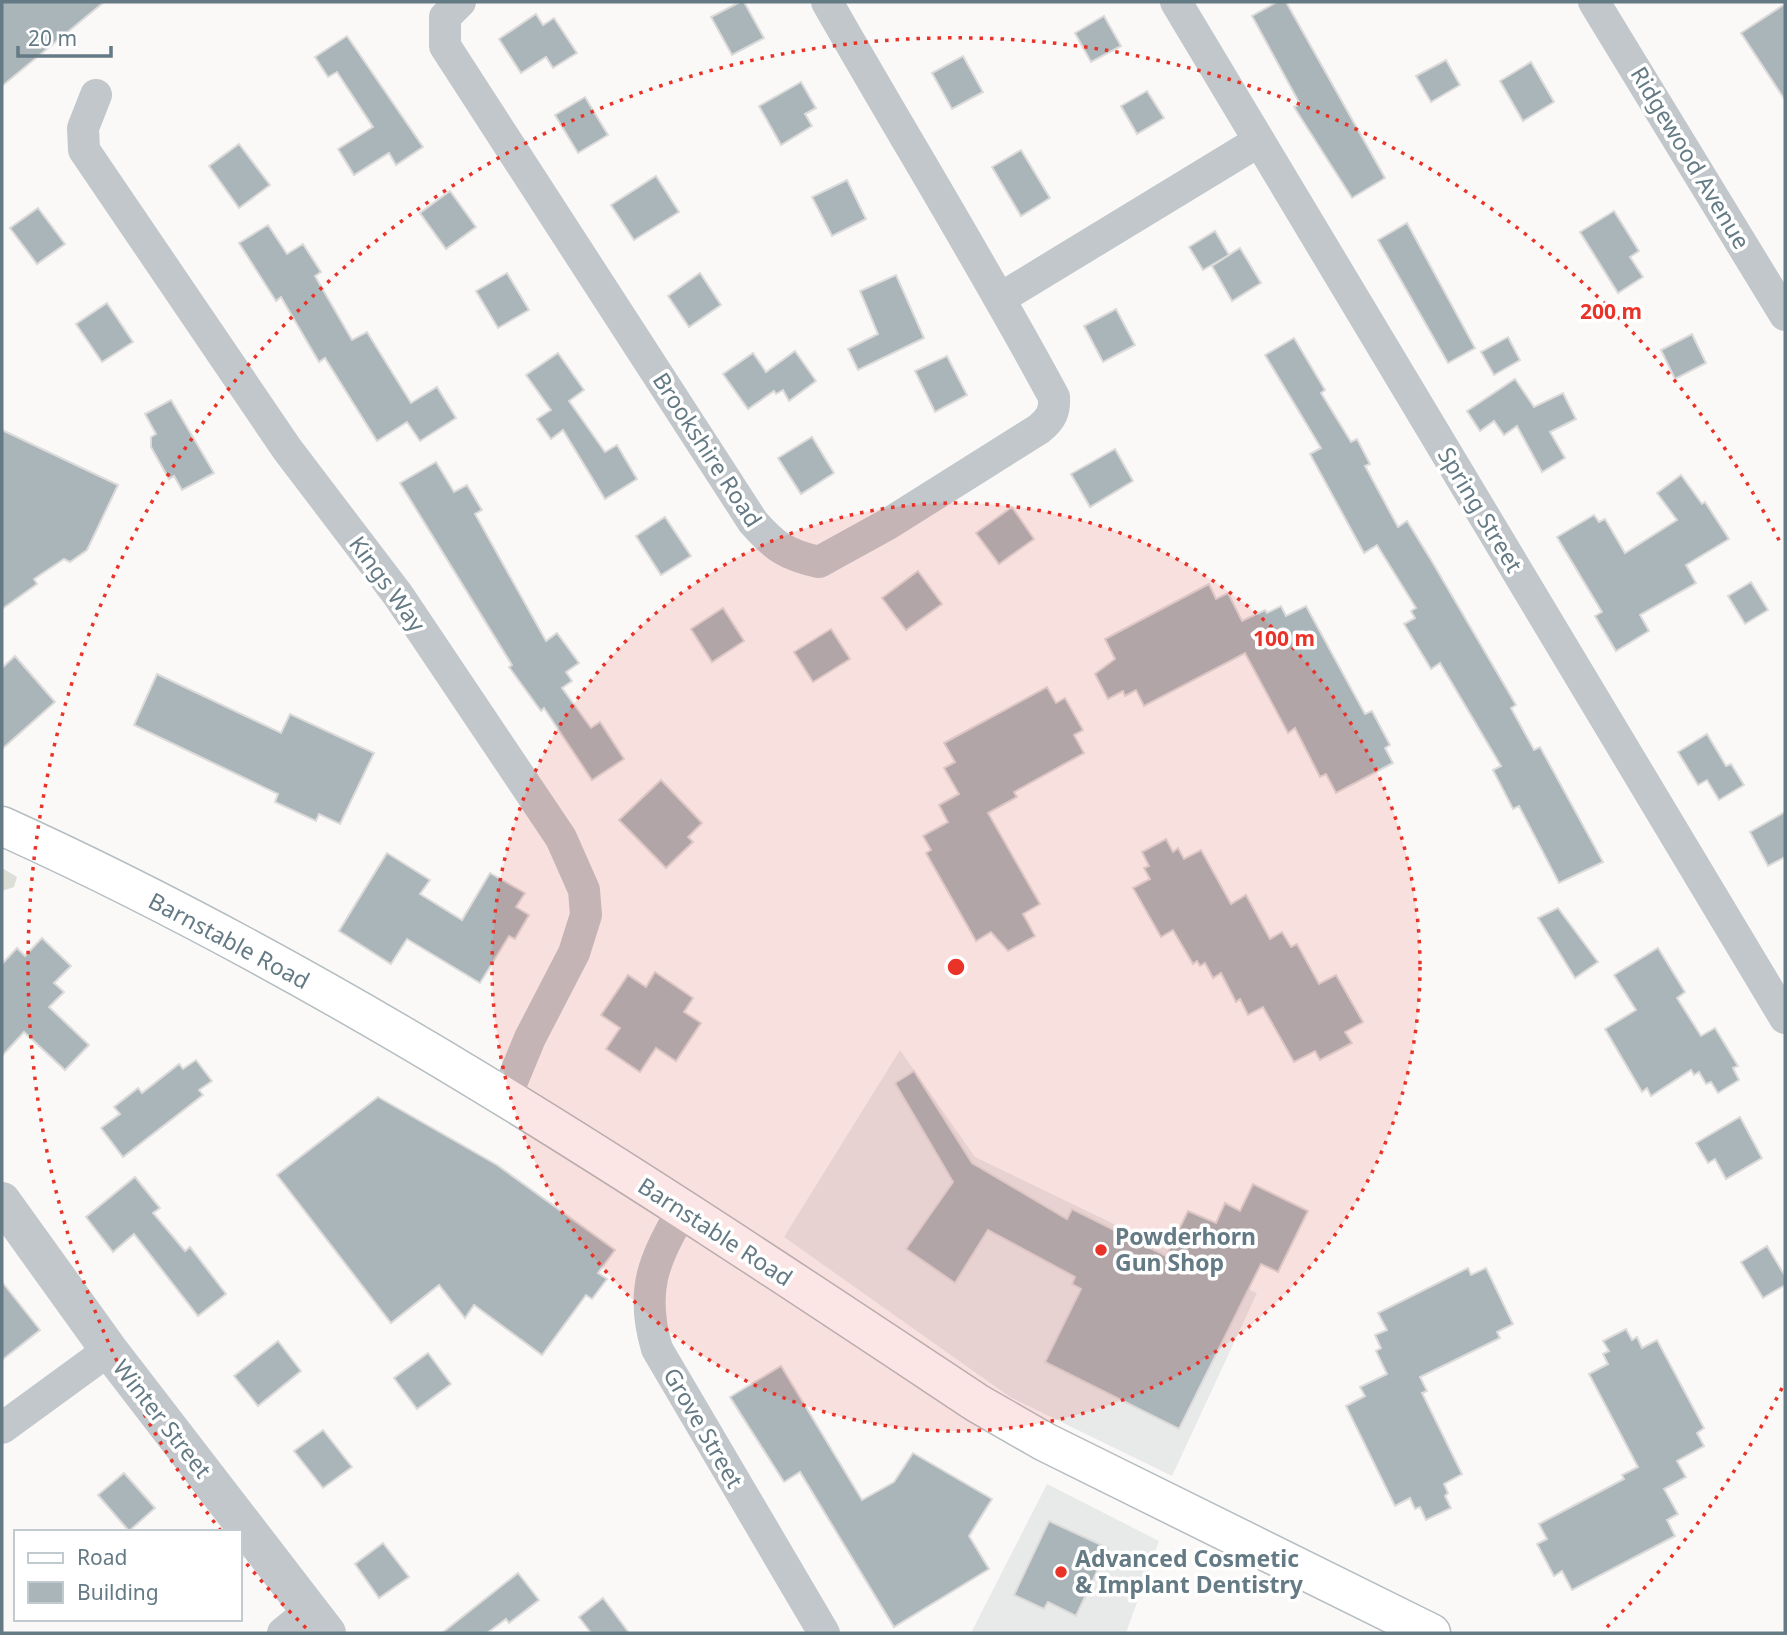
<svg xmlns="http://www.w3.org/2000/svg" width="1787" height="1635" font-family="'Noto Sans',sans-serif">
  <style>
    .built { fill: #e8e9e9 }
    .green { fill: #dbdfd6 }
    .building { fill: #aab5ba; stroke: #dcdbda; stroke-width: 2 }
    .lines { fill: none; stroke-linecap: round; stroke-linejoin: round }
    .secondary-casing { stroke: #b5bdc1; stroke-width: 41 }
    .minor { stroke: #c1c7ca; stroke-width: 32 }
    .tertiary { stroke: #c1c7ca; stroke-width: 38 }
    .secondary { stroke: #fff; stroke-width: 38 }
    .ring { fill: none; stroke: #ea3328; stroke-width: 3.5; stroke-dasharray: 3.5 7 }
    .poi-dot { fill: #ea3328; stroke: #fff; stroke-width: 2.5 }
    .labels { text-anchor: middle; stroke-width: 7; stroke-linejoin: round; paint-order: stroke }
    .street-label { font-size: 23px; fill: #647a84; stroke: #fff }
    .poi-label { font-size: 23px; font-weight: bold; fill: #647a84; stroke: #fff; text-anchor: start }
    .centre { fill: #ea3328; stroke: #fff; stroke-width: 3.5 }
    .ring-label { font-size: 21px; text-anchor: middle; font-weight: bold; fill: #ea3328; stroke: #fff; stroke-width: 7; stroke-linejoin: round; paint-order: stroke }
  </style>
  <rect width="100%" height="100%" fill="#faf9f8"/>
  <!-- built -->
  <g class="built">
    <polygon points="900,1050 975,1157 1257,1293 1172,1476 1010,1397 784,1237"/>
    <polygon points="1047,1484 1159,1541 1126,1633 971,1633"/>
  </g>
  <!-- green -->
  <polygon class="green" points="2,868 17,877 14,887 2,891"/>
  <!-- building -->
  <g class="building">
    <polygon points="2,2 104,2 2,86"/>
    <polygon points="740,2 744,2 764,38 732,55 711,17"/>
    <polygon points="1277,2 1286,2 1385,178 1352,198 1294,107 1300,104 1252,16"/>
    <polygon points="1785,4 1785,100 1741,33"/>
    <polygon points="536,14 543,25 554,18 577,53 553,68 546,57 521,73 499,39"/>
    <polygon points="1104,16 1121,46 1091,62 1075,33"/>
    <polygon points="347,36 423,147 396,165 389,153 354,175 338,149 373,127 337,72 328,77 315,57"/>
    <polygon points="963,56 983,92 952,109 932,73"/>
    <polygon points="1446,60 1460,85 1431,102 1416,76"/>
    <polygon points="1531,62 1554,102 1523,121 1500,81"/>
    <polygon points="801,82 816,108 805,114 812,126 781,145 759,106"/>
    <polygon points="1147,91 1164,118 1137,134 1121,106"/>
    <polygon points="585,97 608,135 578,153 555,115"/>
    <polygon points="239,144 270,185 239,208 209,166"/>
    <polygon points="1021,150 1050,198 1021,216 992,167"/>
    <polygon points="656,176 679,212 634,240 611,205"/>
    <polygon points="847,180 866,219 832,236 812,197"/>
    <polygon points="450,191 476,227 446,249 420,213"/>
    <polygon points="38,208 65,244 37,264 10,228"/>
    <polygon points="1614,211 1639,251 1630,257 1643,277 1618,293 1580,232"/>
    <polygon points="1407,223 1475,348 1448,363 1378,240"/>
    <polygon points="268,225 287,254 303,244 321,272 315,276 352,340 367,332 411,403 437,387 456,418 420,441 407,422 377,441 325,358 319,362 281,297 276,301 239,243"/>
    <polygon points="1215,231 1229,255 1203,270 1189,247"/>
    <polygon points="1240,248 1261,283 1232,301 1212,266"/>
    <polygon points="507,273 529,310 498,328 476,291"/>
    <polygon points="700,273 721,305 689,327 668,296"/>
    <polygon points="896,275 924,338 858,370 848,349 878,334 860,291"/>
    <polygon points="107,303 133,342 102,362 76,324"/>
    <polygon points="1116,309 1135,345 1103,362 1084,326"/>
    <polygon points="1692,334 1706,363 1675,379 1661,350"/>
    <polygon points="1508,337 1520,360 1494,375 1481,352"/>
    <polygon points="1294,338 1325,390 1321,393 1351,442 1357,439 1370,464 1365,466 1398,527 1407,521 1431,560 1516,705 1511,708 1534,750 1540,747 1603,862 1559,883 1519,806 1513,809 1493,770 1501,766 1440,663 1431,669 1404,624 1415,618 1411,611 1416,608 1377,545 1364,553 1310,454 1321,448 1265,355"/>
    <polygon points="795,351 816,381 789,401 783,390 776,394 774,391 748,409 723,374 753,353 766,372"/>
    <polygon points="558,353 584,390 569,401 605,452 617,445 637,479 605,499 563,430 551,439 537,419 551,410 526,375"/>
    <polygon points="947,356 967,395 935,412 915,371"/>
    <polygon points="1515,379 1534,407 1563,393 1576,419 1550,432 1565,458 1542,472 1517,426 1504,435 1494,421 1480,431 1467,411"/>
    <polygon points="171,400 214,473 182,490 174,476 169,479 151,447 151,437 156,434 145,414"/>
    <polygon points="2,430 118,485 87,550 70,562 64,559 34,579 37,584 2,609"/>
    <polygon points="812,437 834,473 801,494 778,458"/>
    <polygon points="1115,449 1133,481 1090,507 1071,474"/>
    <polygon points="436,462 454,492 467,485 482,510 475,514 546,641 557,633 579,663 566,672 572,681 562,688 591,728 600,722 624,759 592,780 544,708 541,711 509,667 512,665 400,483"/>
    <polygon points="1681,475 1702,504 1705,502 1729,539 1686,565 1696,583 1640,615 1649,631 1616,651 1595,616 1602,612 1557,537 1594,515 1599,522 1605,519 1625,553 1677,520 1657,493"/>
    <polygon points="1012,507 1034,539 999,564 976,533"/>
    <polygon points="665,517 691,556 661,575 636,536"/>
    <polygon points="918,571 942,604 906,630 882,598"/>
    <polygon points="1751,582 1768,610 1745,624 1728,596"/>
    <polygon points="1209,584 1216,599 1228,593 1242,621 1265,610 1267,613 1281,606 1286,616 1306,606 1365,714 1372,711 1390,745 1385,748 1393,763 1336,793 1326,774 1320,777 1295,728 1288,733 1245,653 1144,706 1136,690 1125,696 1123,691 1108,699 1095,674 1115,659 1105,639"/>
    <polygon points="723,608 744,641 712,662 691,629"/>
    <polygon points="831,629 850,659 813,682 794,652"/>
    <polygon points="15,656 55,702 2,749 2,668"/>
    <polygon points="157,674 281,733 290,714 374,753 340,824 319,814 316,821 275,802 278,794 134,725"/>
    <polygon points="1047,687 1056,703 1065,698 1083,730 1074,735 1084,753 1014,792 1017,797 988,813 1040,904 1023,914 1035,936 1008,951 991,932 976,941 926,853 931,850 923,836 948,822 939,805 959,794 944,768 955,762 944,743"/>
    <polygon points="1707,734 1726,766 1731,764 1744,785 1719,800 1707,780 1698,785 1678,752"/>
    <polygon points="661,780 702,823 688,837 693,842 666,868 619,820"/>
    <polygon points="1785,812 1785,857 1768,866 1750,832"/>
    <polygon points="1166,839 1173,852 1178,848 1184,859 1201,850 1231,904 1246,895 1270,939 1282,932 1291,947 1297,944 1319,984 1336,975 1363,1022 1345,1032 1352,1043 1320,1060 1315,1051 1294,1062 1263,1007 1248,1015 1240,999 1236,1002 1221,973 1213,978 1205,963 1200,966 1197,961 1193,964 1173,930 1161,937 1133,888 1150,879 1144,868 1149,866 1142,852"/>
    <polygon points="387,853 430,880 420,894 462,920 490,873 525,893 516,907 529,915 515,939 509,936 480,983 407,939 391,964 339,931"/>
    <polygon points="1558,908 1598,962 1575,978 1538,918"/>
    <polygon points="42,938 71,966 54,983 64,992 49,1007 89,1045 65,1070 24,1032 2,1056 2,964 17,948 25,956"/>
    <polygon points="1658,948 1685,992 1677,998 1701,1036 1715,1028 1738,1066 1733,1068 1739,1080 1718,1093 1711,1082 1706,1084 1699,1072 1694,1075 1691,1070 1651,1096 1647,1088 1642,1092 1605,1029 1636,1010 1614,975"/>
    <polygon points="655,972 693,998 684,1012 701,1023 676,1061 656,1048 640,1072 606,1049 620,1028 601,1015 628,975 646,987"/>
    <polygon points="196,1060 212,1081 199,1090 203,1095 123,1157 101,1128 120,1114 114,1107 138,1088 142,1093 179,1064 183,1069"/>
    <polygon points="914,1071 972,1163 1067,1219 1072,1209 1166,1256 1188,1211 1216,1223 1225,1203 1240,1211 1253,1184 1308,1211 1278,1272 1261,1264 1179,1429 1045,1362 1081,1289 1072,1284 1075,1277 988,1230 955,1283 906,1249 953,1182 895,1083"/>
    <polygon points="378,1097 497,1165 615,1250 598,1273 607,1279 592,1299 586,1295 542,1355 474,1305 465,1318 439,1285 391,1323 277,1175"/>
    <polygon points="1740,1117 1762,1158 1726,1179 1715,1159 1708,1163 1696,1143"/>
    <polygon points="135,1177 160,1208 153,1213 185,1251 190,1247 226,1294 198,1316 134,1234 113,1252 86,1217"/>
    <polygon points="1767,1246 1785,1276 1785,1285 1763,1298 1741,1262"/>
    <polygon points="1468,1268 1471,1275 1486,1268 1513,1324 1497,1332 1500,1338 1420,1377 1427,1391 1422,1393 1462,1474 1444,1484 1448,1493 1445,1496 1451,1508 1426,1520 1420,1507 1415,1509 1410,1498 1395,1506 1346,1406 1365,1396 1360,1387 1387,1374 1376,1351 1381,1348 1375,1335 1387,1330 1378,1313"/>
    <polygon points="2,1282 40,1330 2,1360"/>
    <polygon points="1626,1329 1632,1340 1637,1337 1642,1348 1657,1340 1704,1428 1697,1433 1704,1446 1677,1461 1686,1477 1664,1489 1678,1514 1667,1520 1675,1536 1572,1590 1562,1571 1554,1576 1537,1544 1547,1539 1539,1524 1624,1479 1622,1475 1638,1467 1589,1374 1608,1364 1603,1354 1609,1351 1603,1341"/>
    <polygon points="278,1341 301,1371 258,1406 234,1376"/>
    <polygon points="428,1353 451,1384 417,1409 394,1378"/>
    <polygon points="781,1366 862,1500 894,1482 913,1453 992,1499 969,1536 989,1569 894,1627 800,1472 784,1482 730,1397"/>
    <polygon points="323,1430 352,1467 323,1488 294,1451"/>
    <polygon points="124,1473 155,1508 129,1531 98,1495"/>
    <polygon points="1049,1521 1108,1548 1076,1616 1048,1602 1044,1609 1014,1595"/>
    <polygon points="383,1543 409,1577 379,1598 355,1564"/>
    <polygon points="518,1573 539,1600 509,1623 506,1619 487,1633 442,1633"/>
    <polygon points="603,1598 629,1633 591,1633 579,1617"/>
  </g>
  <g class="lines">
    <defs>
      <path id="secondary" d="M2 826C347 982 662 1194 977 1403L1045 1442 1431 1633"/>
    </defs>
    <!-- secondary casing -->
    <use href="#secondary" class="secondary-casing"/>
    <!-- minor -->
    <g class="minor">
      <path d="M460 2 445 17V46L753 522C775 547 787 555 819 562L888 524 1039 429C1051 419 1055 412 1054 397 982 263 902 134 827 2"/>
      <polyline points="1176,2 1785,1018"/>
      <polyline points="1594,2 1785,315"/>
      <polyline points="96,95 83,128 84,150 287,449 398,595 561,838 584,890 586,915 574,953 530,1038 506,1096"/>
      <polyline points="1001,298 1259,141"/>
      <path d="M683 1210C653 1259 640 1292 657 1349L824 1633"/>
      <polyline points="2,1428 109,1350"/>
      <polyline points="283,1633 310,1611"/>
    </g>
    <!-- tertiary -->
    <polyline class="tertiary" points="2,1201 109,1350 327,1633"/>
    <!-- secondary -->
    <use href="#secondary" class="secondary"/>
  </g>
  <!-- distance rings -->
  <circle cx="956" cy="967" r="464" fill="#ea3328" fill-opacity=".12"/>
  <g class="ring">
    <circle cx="956" cy="967" r="464"/>
    <path d="M1782 1388A927 927 0 0 1 1606 1628M306 1628A927 927 0 0 1 241 1557M221 1531A927 927 0 1 1 1782 546"/>
  </g>
  <!-- markers -->
  <g class="poi-dot">
    <circle cx="1101" cy="1250" r="7"/>
    <circle cx="1061" cy="1572" r="7"/>
  </g>
  <g class="labels">
    <!-- street labels -->
    <g class="street-label">
      <text transform="translate(1690 158) rotate(59)" y="8">Ridgewood Avenue</text>
      <text transform="translate(707 450) rotate(57)" y="8">Brookshire Road</text>
      <text transform="translate(1480 510) rotate(59)" y="8">Spring Street</text>
      <text transform="translate(387 584) rotate(54)" y="8">Kings Way</text>
      <text transform="translate(229 941) rotate(28)" y="8">Barnstable Road</text>
      <text transform="translate(715 1232) rotate(33)" y="8">Barnstable Road</text>
      <text transform="translate(162 1419) rotate(52)" y="8">Winter Street</text>
      <text transform="translate(703 1428) rotate(60)" y="8">Grove Street</text>
    </g>
    <!-- poi labels -->
    <g class="poi-label">
      <text x="1115" y="1245">Powderhorn<tspan x="1115" dy="26">Gun Shop</tspan></text>
      <text x="1075" y="1567">Advanced Cosmetic<tspan x="1075" dy="26">&amp; Implant Dentistry</tspan></text>
    </g>
  </g>
  <circle cx="956" cy="967" r="10" class="centre"/>
  <g class="ring-label">
    <text x="1611" y="319">200 m</text>
    <text x="1284" y="646">100 m</text>
  </g>
  <!-- border -->
  <rect width="1787" height="1635" fill="none" stroke="#647a84" stroke-width="7"/>
  <!-- legend -->
  <rect x="14" y="1530" width="228" height="91" fill="#ffffff" stroke="#c1cace" stroke-width="2"/>
  <rect x="28" y="1553" width="35" height="10" fill="#ffffff" stroke="#c1cace" stroke-width="2"/>
  <text x="77" y="1565" font-size="21" fill="#647a84">Road</text>
  <rect x="28" y="1582" width="35" height="21" fill="#aab5ba" stroke="#c1cace" stroke-width="2"/>
  <text x="77" y="1600" font-size="21" fill="#647a84">Building</text>
  <!-- scale -->
  <path d="M18 46v10h93v-10" fill="none" stroke="#647a84" stroke-width="3.5"/>
  <text x="28" y="46" font-size="21" fill="#647a84" stroke="#ffffff" stroke-width="5" paint-order="stroke">20 m</text>
</svg>
